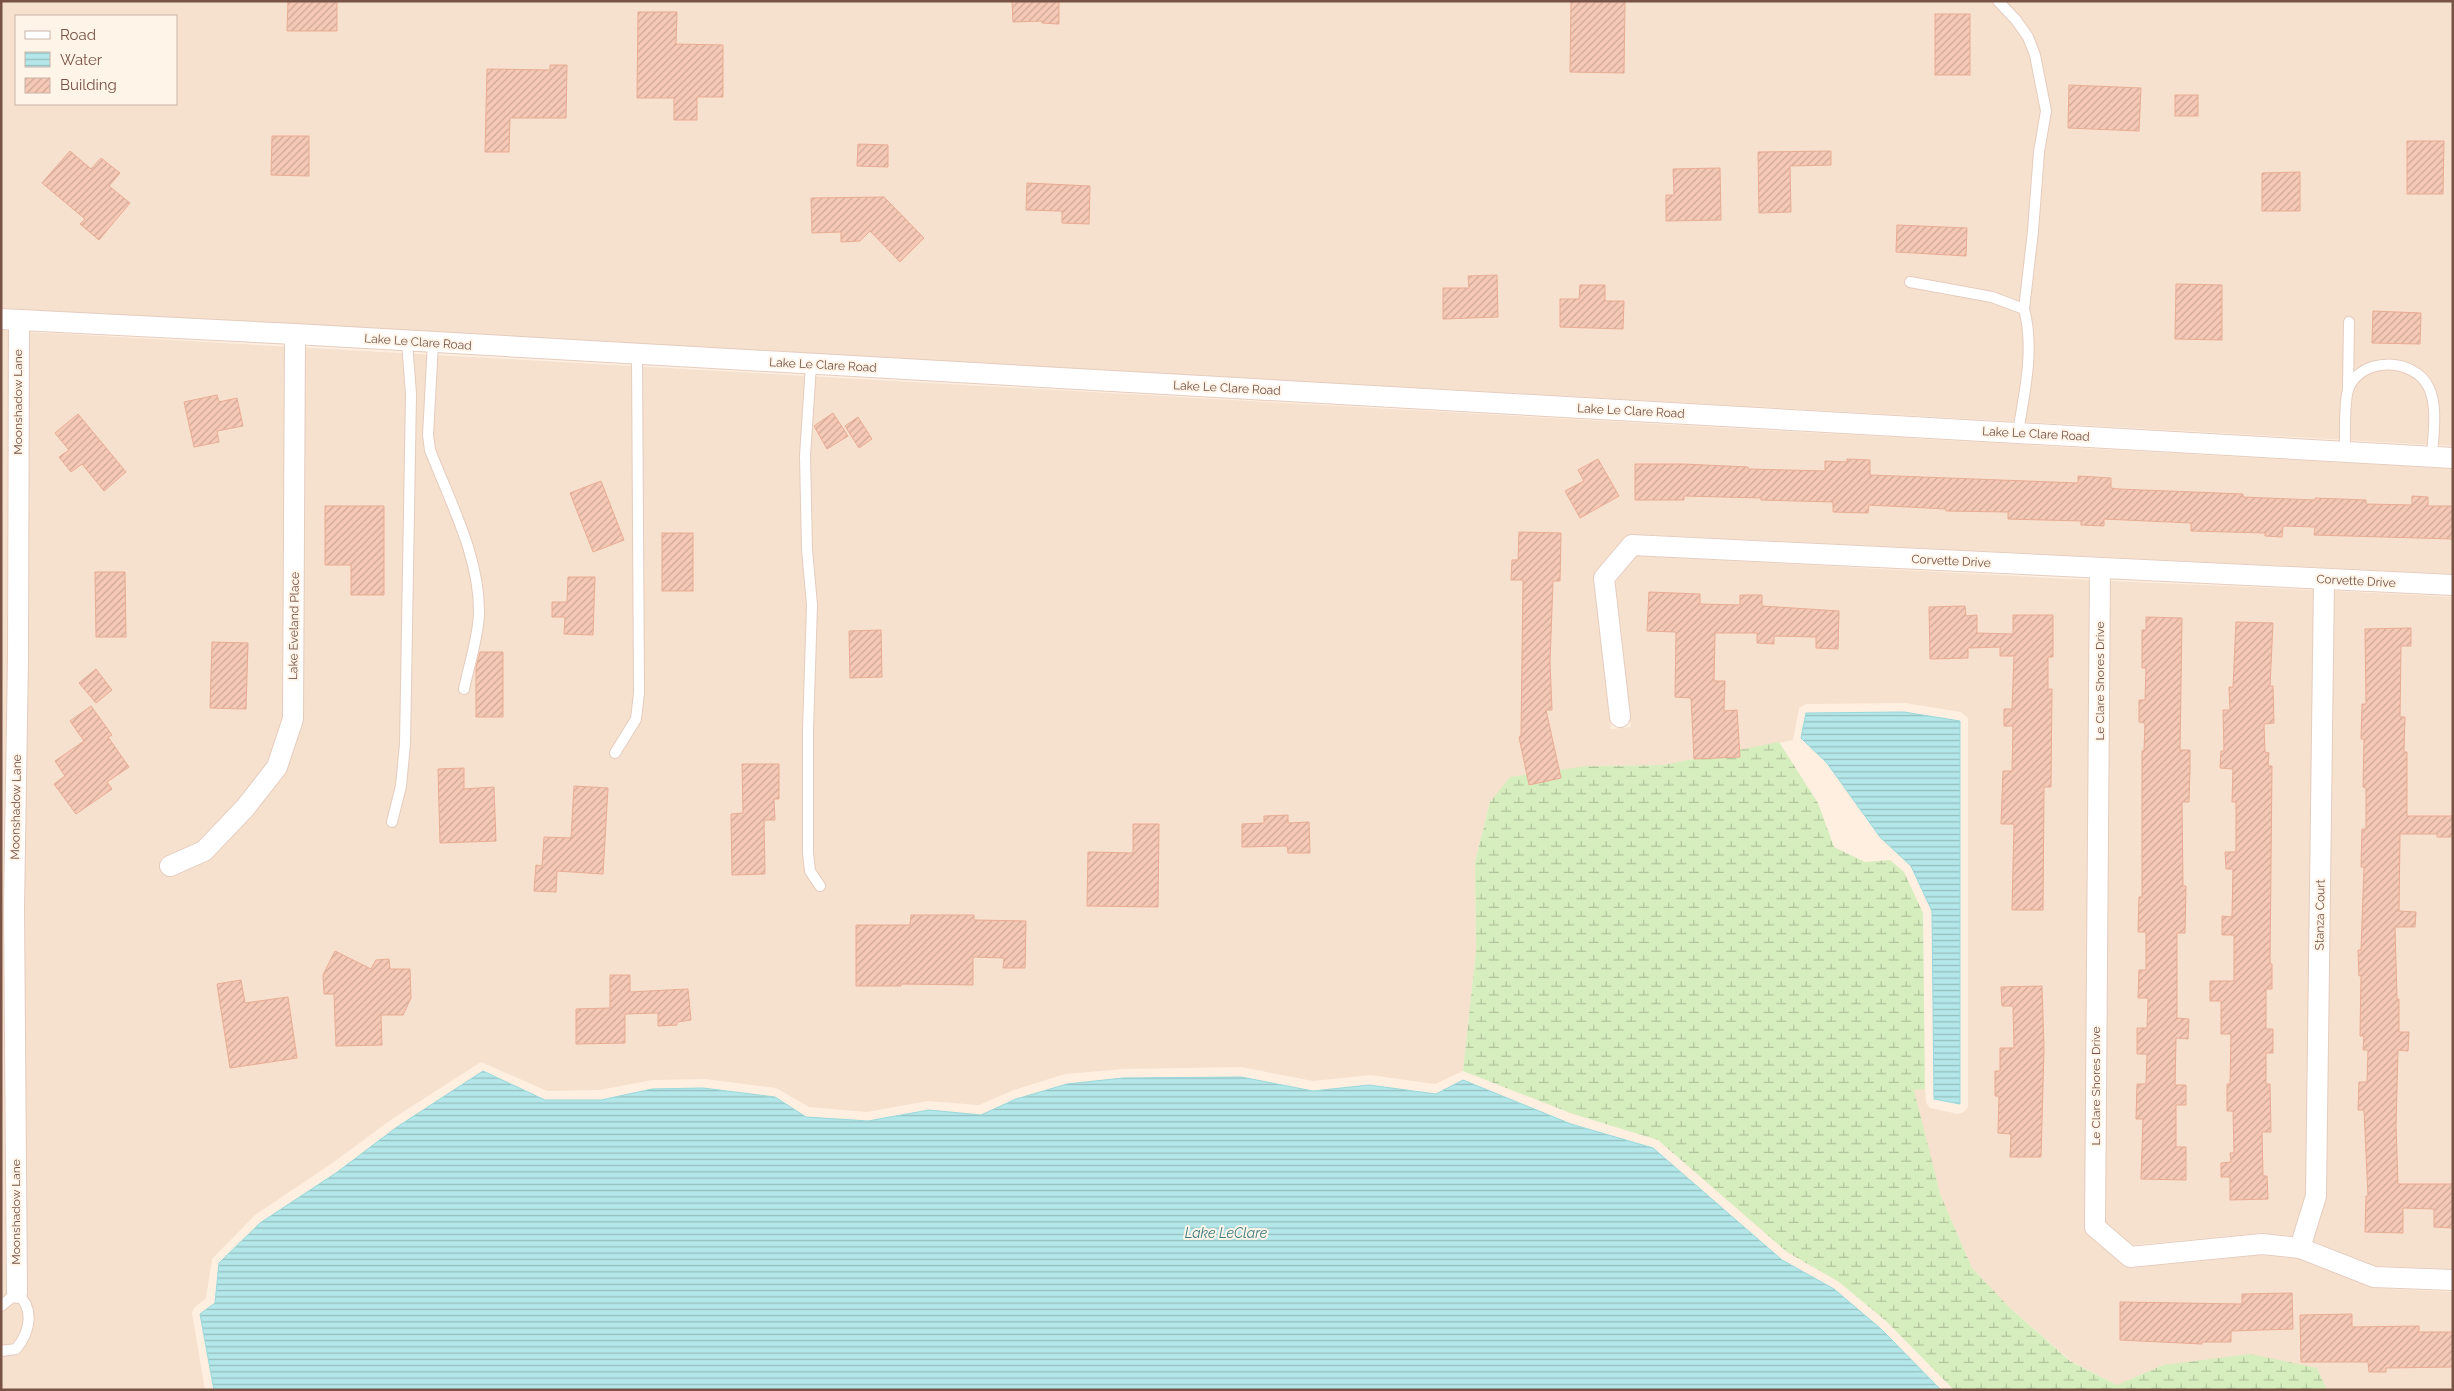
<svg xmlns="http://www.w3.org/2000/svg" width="2454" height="1391" font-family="Raleway,sans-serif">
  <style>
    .residential { fill: #f6e0ce; fill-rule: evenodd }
    .wetland { fill: url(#wetland-marsh) }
    .water { fill: url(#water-rules); stroke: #99d8dc }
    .building { fill: url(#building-hatch); stroke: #eaac94 }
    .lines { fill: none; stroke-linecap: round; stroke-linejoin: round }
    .service-casing { stroke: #e5ccbe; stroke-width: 12 }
    .minor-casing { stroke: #e5ccbe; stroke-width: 22 }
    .service { stroke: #fff; stroke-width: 10 }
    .minor { stroke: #fff; stroke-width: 20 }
    .labels { text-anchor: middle; stroke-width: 4; stroke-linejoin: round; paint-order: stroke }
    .street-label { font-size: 12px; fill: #775245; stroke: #fff4e8 }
    .water-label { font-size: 14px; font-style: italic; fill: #387a7e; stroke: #fff4e8 }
  </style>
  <defs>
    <pattern id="wetland-marsh" width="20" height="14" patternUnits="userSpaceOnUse" patternTransform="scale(1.25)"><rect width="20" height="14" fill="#d6edbe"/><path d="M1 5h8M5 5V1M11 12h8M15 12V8" fill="none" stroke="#b2c39c"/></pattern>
    <pattern id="water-rules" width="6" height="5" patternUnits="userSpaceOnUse" patternTransform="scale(1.25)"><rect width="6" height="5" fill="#b3e7e9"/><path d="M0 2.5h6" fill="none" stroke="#96bebf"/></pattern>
    <pattern id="building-hatch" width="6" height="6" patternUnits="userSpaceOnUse" patternTransform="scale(1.25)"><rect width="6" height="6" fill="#f6c9b6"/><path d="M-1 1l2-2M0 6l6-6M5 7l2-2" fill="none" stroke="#cca696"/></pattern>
  </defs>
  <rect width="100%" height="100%" fill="#feefe0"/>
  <!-- residential -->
  <g class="residential">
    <path d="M1 1H2453V446L1 308ZM16 16H176V104H16Z"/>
    <polygon points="1,330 9,331 8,658 4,908 7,1304 27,1304 24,908 28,658 29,332 2453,469 2453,574 1632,534 1625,537 1597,570 1595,579 1611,729 1631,727 1615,581 1636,556 2090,580 2085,1227 2089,1236 2124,1266 2131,1268 2262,1255 2298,1259 2374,1288 2453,1292 2453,1390 2327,1390 2317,1368 2163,1365 2117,1385 2071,1361 2009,1307 1972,1268 1940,1194 1913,1090 1925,1089 1926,1103 1930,1108 1958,1114 1964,1112 1968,1107 1968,718 1961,712 1905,703 1806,704 1799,708 1793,740 1663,765 1587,766 1490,802 1475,862 1476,951 1463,1071 1435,1084 1370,1075 1313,1081 1241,1067 1123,1069 1065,1074 1014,1090 979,1105 928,1101 867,1112 809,1107 776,1088 705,1079 652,1080 600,1090 547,1091 481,1062 392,1119 331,1164 255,1215 212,1259 206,1298 194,1308 192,1313 205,1390 1,1390"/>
    <polygon points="2110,581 2314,590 2306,1194 2293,1236 2261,1233 2133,1245 2105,1222"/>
    <polygon points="2334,591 2453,597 2453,1269 2376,1266 2313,1241 2326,1196"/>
  </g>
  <!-- wetland -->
  <polygon class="wetland" points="1779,742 1818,803 1834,847 1865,862 1890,860 1904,872 1923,913 1925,1089 1914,1090 1940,1194 1972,1268 2009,1307 2070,1361 2117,1385 2163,1365 2250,1354 2317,1368 2327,1390 1954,1390 1886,1321 1839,1282 1787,1252 1658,1140 1573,1114 1463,1071 1476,951 1475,862 1490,802 1510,777 1587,766 1663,765"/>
  <!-- water -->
  <g class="water">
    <polygon points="1904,712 1960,721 1960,1104 1934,1099 1932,911 1911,866 1880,837 1827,763 1801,738 1806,713"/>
    <polygon points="483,1071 545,1100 601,1100 652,1089 703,1088 775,1097 806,1117 868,1121 929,1110 981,1115 1016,1099 1067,1084 1123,1078 1241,1077 1313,1091 1369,1085 1436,1094 1463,1080 1571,1124 1653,1148 1782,1260 1834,1289 1881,1329 1941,1390 214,1390 200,1314 215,1303 219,1263 260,1223 336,1173 397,1127"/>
  </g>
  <!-- building -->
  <g class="building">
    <polygon points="288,1 337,1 337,31 287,31"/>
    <polygon points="1012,1 1059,1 1059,24 1042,23 1042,21 1013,22"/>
    <polygon points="1571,1 1625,1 1624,73 1570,72"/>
    <polygon points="638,12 677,12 676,44 723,45 723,97 697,97 697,120 674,120 674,98 637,98"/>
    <rect x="1935" y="14" width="35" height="61"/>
    <polygon points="550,65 567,65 566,118 510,118 509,152 485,152 487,69 550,70"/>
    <polygon points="2069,85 2141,88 2139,131 2068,128"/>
    <rect x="2175" y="95" width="23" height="21"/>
    <polygon points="272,136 309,136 309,176 271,175"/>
    <polygon points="2407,141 2444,141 2443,194 2407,194"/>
    <polygon points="858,144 888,145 888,167 857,166"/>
    <polygon points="70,151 91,169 101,158 120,173 109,186 130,203 99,240 80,224 85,219 42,183"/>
    <polygon points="1831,151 1831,165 1790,166 1791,212 1759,213 1758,152"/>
    <polygon points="1720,168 1721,220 1666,221 1666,195 1674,195 1673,169"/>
    <polygon points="2300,172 2300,211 2262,211 2262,173"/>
    <polygon points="1027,183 1090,186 1089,224 1062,223 1062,211 1026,210"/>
    <polygon points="884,197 924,238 900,262 870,231 860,241 841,242 841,232 812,233 811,198"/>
    <polygon points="1897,225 1967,228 1966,256 1896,252"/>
    <polygon points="1497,275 1498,317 1443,319 1443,288 1469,288 1468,276"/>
    <polygon points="2176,284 2222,285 2222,340 2175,339"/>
    <polygon points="1580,285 1605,285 1605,301 1624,301 1623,329 1560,327 1560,299 1579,299"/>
    <polygon points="2373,311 2421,313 2420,344 2372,343"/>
    <polygon points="217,395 219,402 237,398 243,426 217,431 219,442 194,447 184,402"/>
    <polygon points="833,413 848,436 827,449 814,426"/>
    <polygon points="78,414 126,472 104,491 82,464 71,472 59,457 69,450 55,433"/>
    <polygon points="858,417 872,439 859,448 845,426"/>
    <polygon points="1598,459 1619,496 1580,518 1565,491 1584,481 1578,470"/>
    <polygon points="1847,459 1870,460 1870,475 2078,483 2078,476 2111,478 2111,488 2118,489 2243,494 2243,497 2315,500 2315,498 2366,500 2366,504 2412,505 2412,496 2428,497 2428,506 2453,506 2453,539 2314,535 2315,527 2283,526 2282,537 2265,536 2265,533 2191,531 2191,523 2104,519 2104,526 2081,525 2081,521 2008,519 2008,512 1946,511 1946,509 1869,505 1868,513 1833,512 1833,502 1761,500 1761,498 1684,496 1684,500 1635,500 1635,464 1683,464 1748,467 1748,469 1825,471 1825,461 1847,462"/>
    <polygon points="601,481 624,540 593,552 570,493"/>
    <polygon points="325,506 384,506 384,595 351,595 351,565 325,565"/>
    <polygon points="1519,532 1561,533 1560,581 1553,581 1550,662 1552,710 1546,710 1561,778 1529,785 1519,737 1521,736 1523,580 1511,580 1512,560 1518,560"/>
    <rect x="662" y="533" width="31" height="58"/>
    <polygon points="95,572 125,572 126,637 96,637"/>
    <polygon points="568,577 595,577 593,635 564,634 565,617 552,617 552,602 567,602"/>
    <polygon points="1649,592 1700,594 1700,604 1740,605 1740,595 1762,595 1762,606 1839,611 1838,649 1816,648 1816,637 1774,636 1774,644 1757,643 1757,633 1715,633 1714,681 1725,681 1724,711 1737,710 1740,757 1694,759 1691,698 1675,697 1676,632 1647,631"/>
    <polygon points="1965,606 1966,616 1977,615 1977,633 2013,634 2013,615 2053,615 2053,657 2048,657 2048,689 2052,689 2051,787 2044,787 2043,910 2012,910 2014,824 2001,824 2003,771 2012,771 2013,726 2004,726 2004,709 2012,709 2014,656 2000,656 2000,647 1968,648 1968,658 1930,659 1929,607"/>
    <polygon points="2146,617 2182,618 2180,750 2190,750 2190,769 2189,802 2182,802 2183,886 2186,886 2185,933 2177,933 2177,1018 2189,1019 2188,1039 2176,1038 2175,1085 2186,1085 2186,1105 2176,1105 2176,1147 2186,1147 2186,1180 2141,1179 2143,1119 2136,1119 2137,1084 2146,1084 2147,1054 2137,1054 2137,1028 2147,1028 2148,998 2138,998 2139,970 2146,970 2146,932 2138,932 2139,897 2142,897 2142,751 2144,751 2145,723 2139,722 2139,700 2145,700 2146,668 2142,668 2142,630 2146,630"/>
    <polygon points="2236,622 2273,623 2270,686 2273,686 2274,723 2264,724 2265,752 2269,753 2268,766 2272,766 2270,964 2272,964 2272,989 2266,989 2266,1029 2273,1029 2273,1053 2266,1053 2266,1084 2270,1084 2271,1132 2262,1132 2263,1176 2267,1176 2268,1199 2230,1200 2230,1177 2221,1177 2221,1163 2231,1162 2230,1153 2234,1153 2233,1111 2227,1111 2227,1084 2230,1084 2231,1034 2221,1034 2221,1001 2210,1001 2210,981 2234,981 2234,935 2222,935 2222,916 2232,917 2233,869 2226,869 2225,852 2236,852 2236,802 2232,802 2233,769 2220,768 2221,751 2224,751 2223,710 2230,710 2229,687 2233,687"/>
    <polygon points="2411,628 2411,646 2401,646 2400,717 2405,717 2404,752 2407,752 2407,816 2453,816 2453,837 2437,837 2437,834 2400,834 2399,911 2416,912 2415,927 2395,927 2397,999 2399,999 2399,1032 2409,1032 2408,1051 2398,1050 2396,1126 2398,1184 2453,1184 2453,1228 2434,1227 2434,1209 2403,1208 2403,1233 2365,1232 2366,1196 2368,1196 2364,1110 2358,1110 2359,1082 2367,1082 2368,1050 2363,1050 2364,1036 2360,1036 2361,975 2359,976 2358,950 2361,950 2364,867 2361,867 2362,829 2366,829 2366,788 2363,787 2364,739 2361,739 2362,704 2366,704 2365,629"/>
    <polygon points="881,630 882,677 850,678 849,631"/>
    <polygon points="212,642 248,643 246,709 210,708"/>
    <polygon points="480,652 503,652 503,717 476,717 476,667"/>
    <polygon points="96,669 112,690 96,703 79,683"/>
    <polygon points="91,706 112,735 108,737 129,767 107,782 112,789 76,814 54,784 65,776 55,761 84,741 70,721"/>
    <polygon points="742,764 779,764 779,799 774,799 775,820 764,820 765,874 732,875 731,814 743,813"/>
    <polygon points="464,768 464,789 494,787 496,841 440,843 438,769"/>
    <polygon points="574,786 608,788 603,874 557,871 556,892 534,891 536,865 542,866 544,837 571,838"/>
    <polygon points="1288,815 1288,823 1309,822 1310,853 1288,853 1287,846 1242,847 1242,824 1264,823 1264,816"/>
    <polygon points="1133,824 1159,824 1158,907 1087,906 1088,852 1133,853"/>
    <polygon points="911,915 974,915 974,920 1026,921 1025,968 1003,968 1004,958 973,957 973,985 901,984 901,986 856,986 856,925 910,925"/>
    <polygon points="335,951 371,969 376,960 389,959 390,969 410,969 411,998 403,1015 381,1015 382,1045 336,1046 334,994 324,994 323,975"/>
    <polygon points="610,975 630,975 630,992 688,989 691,1020 677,1022 677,1025 658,1026 658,1013 625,1014 625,1043 576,1044 576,1009 610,1008"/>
    <polygon points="241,980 245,1003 288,997 297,1058 230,1068 217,984"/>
    <polygon points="2042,986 2044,1048 2041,1157 2010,1157 2011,1134 1998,1133 1999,1096 1995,1096 1995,1071 2000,1071 2000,1048 2014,1048 2013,1006 2002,1006 2001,987"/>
    <polygon points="2292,1293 2293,1329 2231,1331 2231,1342 2202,1342 2202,1344 2120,1340 2120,1302 2242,1304 2242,1294"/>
    <polygon points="2352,1314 2352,1327 2419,1326 2419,1332 2453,1332 2453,1367 2386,1368 2386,1372 2369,1372 2368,1362 2301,1362 2300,1315"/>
  </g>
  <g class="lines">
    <defs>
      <g id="service">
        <polyline points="1998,1 2016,20 2028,37 2035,55 2046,111 2039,152 2033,231 2024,309"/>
        <path d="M1910 282 1992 297 2024 309C2035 350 2024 393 2018 433"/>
        <path d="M433 343 428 435 430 450C450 502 480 557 479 614 478 638 469 665 464 689"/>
        <polyline points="811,365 805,456 807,549 812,605 808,729 808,853 810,871 820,886"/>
        <polyline points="2348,390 2349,322"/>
        <path d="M2345 452C2345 436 2344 403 2348 390 2359 356 2415 357 2429 388 2438 407 2433 436 2432 457"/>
        <polyline points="615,753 636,719 639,693 637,355"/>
        <polyline points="392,822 401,786 405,744 411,394 407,342"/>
        <path d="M1 1306 17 1293C35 1309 30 1332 16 1349L1 1351"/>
      </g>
      <g id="minor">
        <polyline points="1,319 295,334 2453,458"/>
        <polyline points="2100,569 2095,1227 2130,1257 2262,1244 2300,1248 2374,1277 2453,1280"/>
        <polyline points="1620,717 1604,578 1632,545 2453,585"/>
        <polyline points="170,866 204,851 245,808 277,767 293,719 295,334"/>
        <polyline points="2300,1248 2316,1196 2324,579"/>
        <polyline points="17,1293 14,908 18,658 19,320"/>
      </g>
    </defs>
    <!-- service casing -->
    <use href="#service" class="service-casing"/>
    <!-- minor casing -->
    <use href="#minor" class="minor-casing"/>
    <!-- service -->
    <use href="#service" class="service"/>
    <!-- minor -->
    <use href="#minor" class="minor"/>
  </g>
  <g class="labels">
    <!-- street labels -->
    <g class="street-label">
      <text transform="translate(418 342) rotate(4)" y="4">Lake Le Clare Road</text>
      <text transform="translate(823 365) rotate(3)" y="4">Lake Le Clare Road</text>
      <text transform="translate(1227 388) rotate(3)" y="4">Lake Le Clare Road</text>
      <text transform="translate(18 402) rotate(-90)" y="4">Moonshadow Lane</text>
      <text transform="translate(1631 411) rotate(3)" y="4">Lake Le Clare Road</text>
      <text transform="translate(2036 434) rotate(3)" y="4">Lake Le Clare Road</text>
      <text transform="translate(1951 561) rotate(3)" y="4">Corvette Drive</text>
      <text transform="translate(2356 581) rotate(3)" y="4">Corvette Drive</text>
      <text transform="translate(294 626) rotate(-89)" y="4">Lake Eveland Place</text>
      <text transform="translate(2100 681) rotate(-90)" y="4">Le Clare Shores Drive</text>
      <text transform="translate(16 807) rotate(-89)" y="4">Moonshadow Lane</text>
      <text transform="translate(2320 915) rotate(-89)" y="4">Stanza Court</text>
      <text transform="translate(2096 1086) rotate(-90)" y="4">Le Clare Shores Drive</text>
      <text transform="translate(16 1212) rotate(-90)" y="4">Moonshadow Lane</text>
    </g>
    <!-- water labels -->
    <g class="water-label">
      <text x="1226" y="1238">Lake LeClare</text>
    </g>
  </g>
  <!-- border -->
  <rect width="2454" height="1391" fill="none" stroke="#775245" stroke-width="5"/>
  <!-- legend -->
  <rect x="15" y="15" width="162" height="90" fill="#fff4e8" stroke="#c9b3a7"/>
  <rect x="25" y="31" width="25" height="8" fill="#ffffff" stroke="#c9b3a7"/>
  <text x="60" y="40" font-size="15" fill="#775245">Road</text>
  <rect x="25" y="52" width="25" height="15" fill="url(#water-rules)" stroke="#c9b3a7"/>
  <text x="60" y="65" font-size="15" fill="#775245">Water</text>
  <rect x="25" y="78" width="25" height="15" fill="url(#building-hatch)" stroke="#c9b3a7"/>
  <text x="60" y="90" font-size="15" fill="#775245">Building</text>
</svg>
